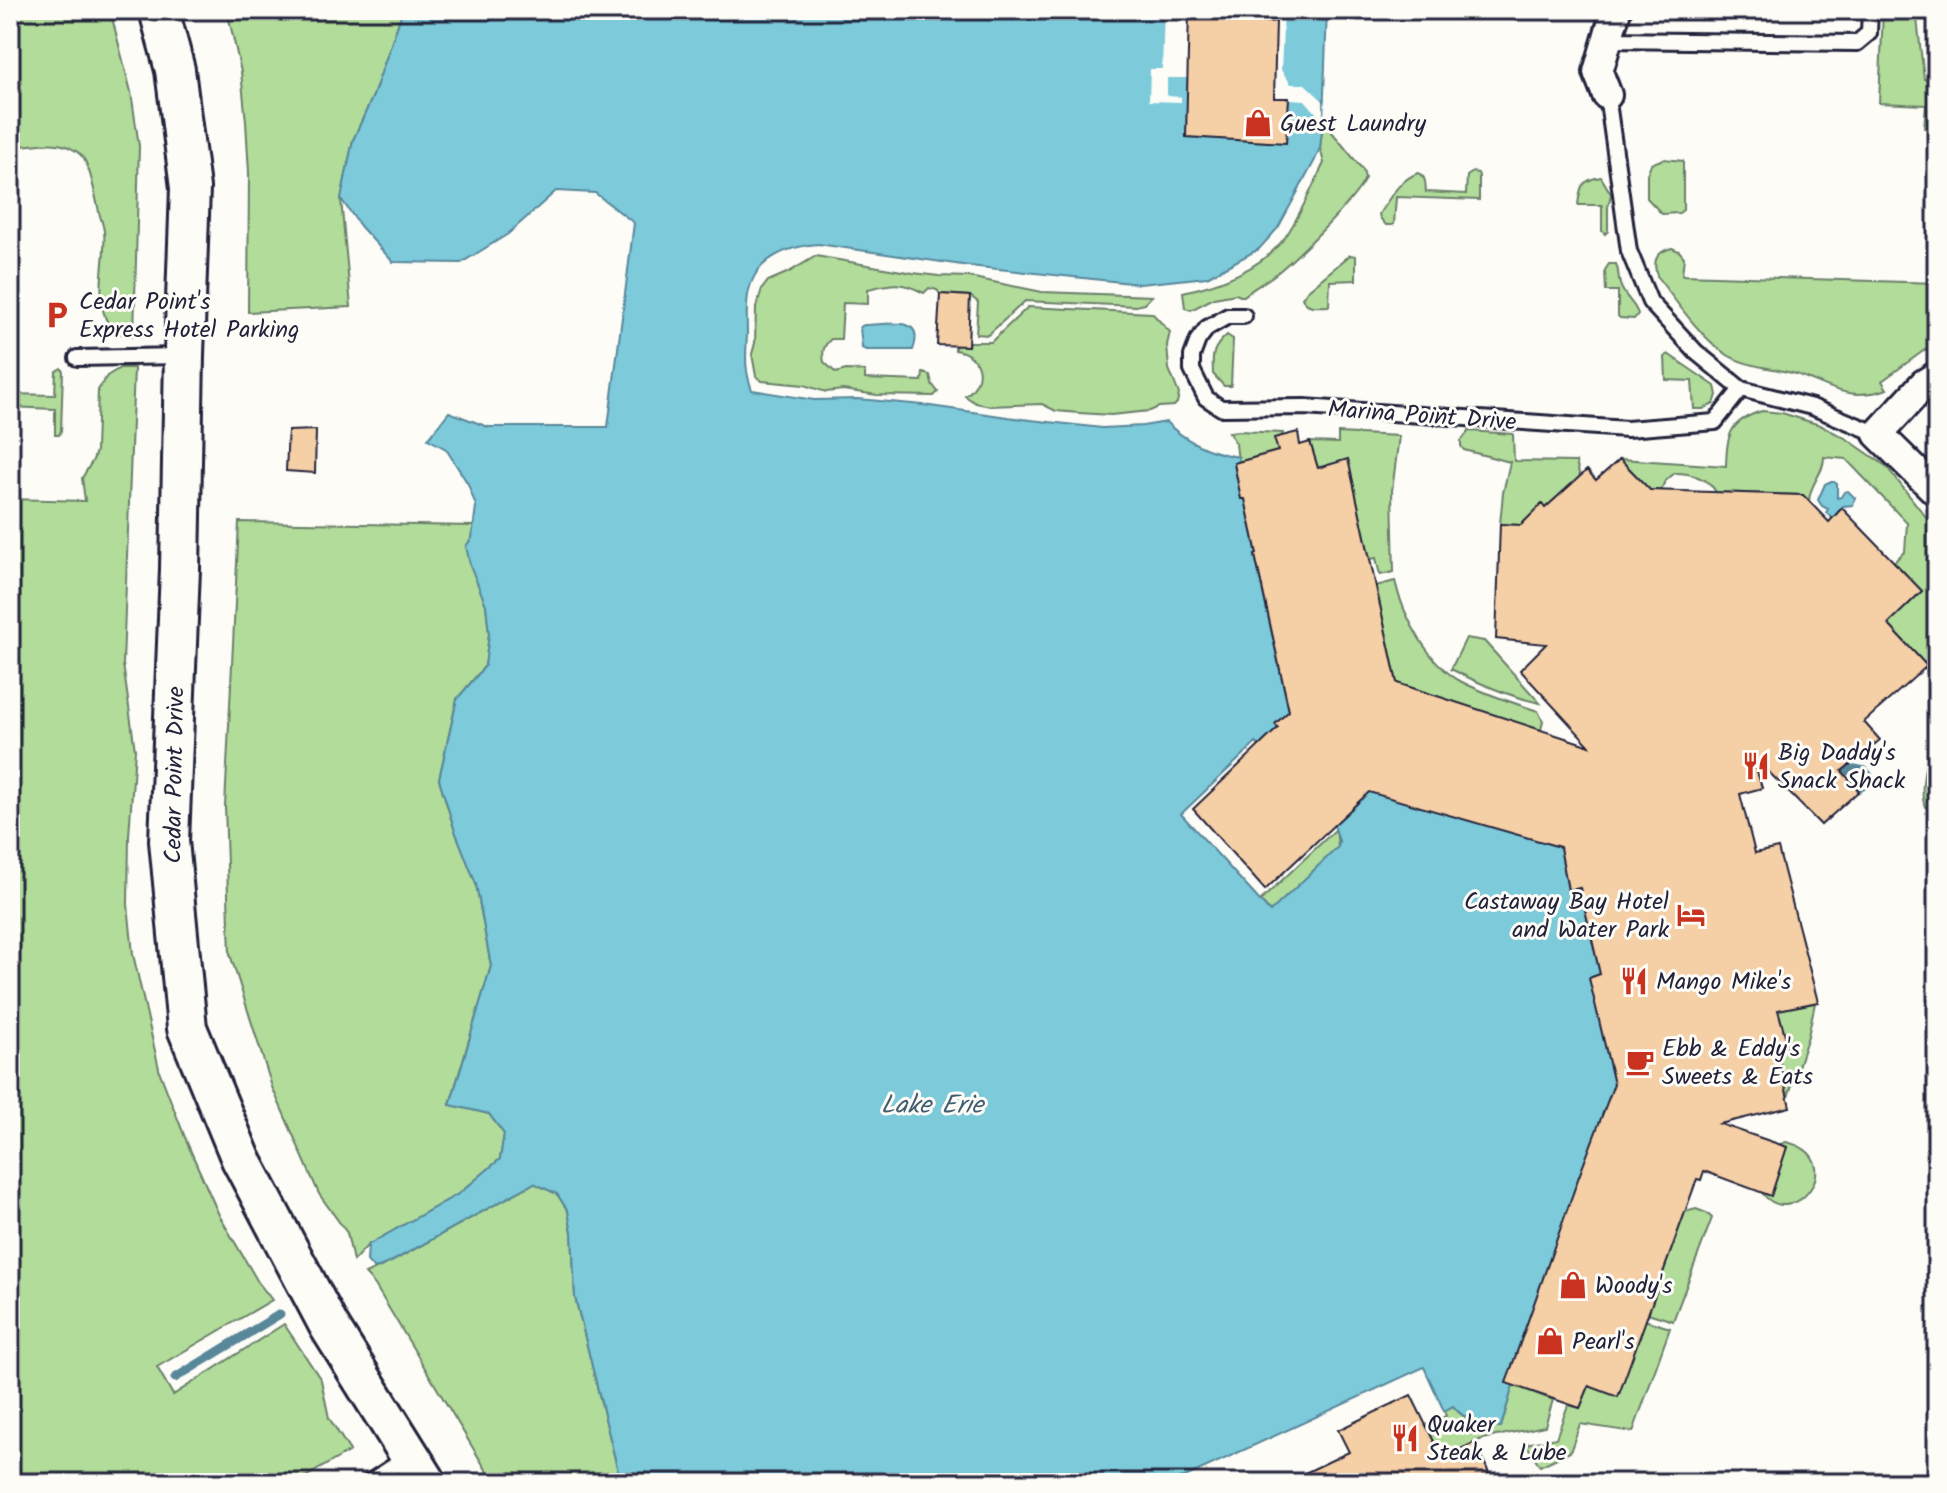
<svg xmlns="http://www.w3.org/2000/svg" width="1947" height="1493" font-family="Kalam,sans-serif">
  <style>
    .green { fill: #b1dc99; stroke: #6a7f6a; stroke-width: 2 }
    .water { fill: #7ccada; stroke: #58879a; stroke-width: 2 }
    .pier { fill: #fdfcf7 }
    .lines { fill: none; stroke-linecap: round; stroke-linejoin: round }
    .stream { stroke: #58879a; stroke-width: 9 }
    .building { fill: #f5cfa5; stroke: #22223b; stroke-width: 2 }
    .lane-casing { stroke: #22223b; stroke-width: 20 }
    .street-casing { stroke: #22223b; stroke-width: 34 }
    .secondary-casing { stroke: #22223b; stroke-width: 44 }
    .lane { stroke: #fdfcf7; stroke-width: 14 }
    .street { stroke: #fdfcf7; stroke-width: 28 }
    .secondary { stroke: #fdfcf7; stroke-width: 38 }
    .labels { text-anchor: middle; stroke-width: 6; stroke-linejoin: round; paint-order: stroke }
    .poi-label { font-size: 24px; fill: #22223b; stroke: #fdfcf7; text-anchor: start }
    .street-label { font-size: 24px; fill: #22223b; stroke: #fdfcf7 }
    .water-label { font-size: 26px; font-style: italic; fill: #425d73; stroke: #fdfcf7 }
  </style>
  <rect width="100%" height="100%" fill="#fdfcf7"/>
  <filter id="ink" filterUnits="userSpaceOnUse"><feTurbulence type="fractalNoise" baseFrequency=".0125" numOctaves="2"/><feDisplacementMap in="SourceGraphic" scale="16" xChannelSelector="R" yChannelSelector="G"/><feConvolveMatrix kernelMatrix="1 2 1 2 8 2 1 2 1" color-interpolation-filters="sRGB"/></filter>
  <g filter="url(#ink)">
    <!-- green -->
    <g class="green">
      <path d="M10 10H110L131 92 139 146 134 336C83 335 108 262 104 231 103 223 99 215 98 207 94 192 92 173 84 159 83 157 78 152 76 151 56 138 37 146 15 146L10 142Z"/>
      <polygon points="227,10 403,10 373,96 353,140 341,199 351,307 248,312 249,173 246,122 241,72"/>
      <polygon points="1883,10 1916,10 1924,79 1937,79 1937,127 1924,128 1926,105 1879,103"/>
      <path d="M1323 121 1363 170 1365 178C1359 197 1289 265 1270 278 1261 284 1252 289 1244 296H1240L1236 294 1214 298 1191 310 1185 308 1183 292C1221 284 1262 269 1286 236 1301 214 1312 187 1324 163L1320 148Z"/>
      <polygon points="1663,159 1683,161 1683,210 1679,213 1662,214 1647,198 1647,174 1651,164"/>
      <path d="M1473 172 1478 173 1479 176V200L1396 197 1394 224 1392 225H1386L1380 218 1379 214C1390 198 1399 180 1418 173 1427 177 1425 184 1426 192L1466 194 1467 176Z"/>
      <path d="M1601 177 1611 194 1608 207V231L1605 234 1602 231V205H1578C1580 187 1581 180 1601 177Z"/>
      <path d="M1672 248 1679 251 1684 257 1682 275 1937 283V343L1926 349 1882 381 1887 389C1878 393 1867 394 1857 394 1837 393 1818 382 1799 375 1774 367 1745 368 1723 352 1700 336 1676 301 1658 278 1652 262 1655 252 1672 248Z"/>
      <path d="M1350 255 1356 256V280L1330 281 1329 306C1319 306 1307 309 1302 298L1307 291Z"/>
      <path d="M816 256 913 273 939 276 969 277 1042 292 1152 296 1144 304 1136 306 1025 301 988 335 976 334 978 302 970 296 940 294 937 290 929 288 924 293C901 281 893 283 868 289V304L843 303 841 339H831C823 346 822 352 824 362L836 373 846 370 865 371V379L922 381 923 373 930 375 932 384 938 392 934 396 877 395 843 390 826 392 804 385 762 381 756 376 752 354 755 343 756 308 762 289 768 281 789 272Z"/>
      <path d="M1609 264H1616C1619 271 1618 277 1620 284 1623 296 1635 303 1638 314L1634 319 1620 318 1618 316V291H1606L1605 270Z"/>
      <path d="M1028 307 1152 313 1170 332 1167 345 1169 369 1179 394 1177 403 1174 406 1159 407 1150 411 1111 415 1079 413 1056 411 1042 404 990 406 976 403 965 396C987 381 982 354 955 350V345L968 346 969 342H991Z"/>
      <path d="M1227 335 1233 339 1231 386H1224L1213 374C1212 355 1212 348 1227 335Z"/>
      <polygon points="1668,354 1715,386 1717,395 1714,404 1703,409 1694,409 1692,381 1666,380 1665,357"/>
      <polygon points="61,368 63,371 61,431 59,435 55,435 55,409 10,407 10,394 55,395 56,371"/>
      <polygon points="120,368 134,368 123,664 135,750 129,836 128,904 133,954 160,1073 188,1145 219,1215 258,1282 272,1300 157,1367 173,1395 284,1324 321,1380 329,1418 350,1451 295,1483 10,1483 10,499 85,501 82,478 93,460 96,451 98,390 107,376"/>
      <path d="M1762 411 1782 413 1820 425 1847 439 1886 466 1937 531V699L1934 682 1927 666 1888 624 1922 591 1894 562 1905 551 1907 523 1846 459 1824 457C1824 474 1810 482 1809 501L1803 495 1716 492C1708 478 1691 473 1675 473L1665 481 1661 490H1650L1620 459 1726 466C1727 435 1729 421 1762 411Z"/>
      <polygon points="1239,431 1283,433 1278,451 1238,462 1236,444 1229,432"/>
      <polygon points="1469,431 1513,434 1514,461 1576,462 1580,477 1545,508 1541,505 1521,525 1500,524 1503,493 1510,462 1464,450 1461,446 1461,441"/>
      <polygon points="1338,433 1399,436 1392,491 1394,572 1380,575 1376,558 1370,559 1348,460 1318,468 1310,442 1338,443"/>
      <polygon points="239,522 474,526 471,565 486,605 489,634 485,666 457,699 439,779 454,828 476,884 491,966 450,1104 489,1114 504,1134 500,1159 460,1193 368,1245 353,1261 347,1233 319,1194 272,1087 230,954 225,806"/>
      <path d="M1395 581C1403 616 1429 665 1462 682 1485 694 1513 703 1538 711L1543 721 1541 730 1397 683 1376 586Z"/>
      <path d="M1466 638 1484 641 1540 703C1508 696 1480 684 1451 669Z"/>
      <path d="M1937 720V807H1925C1917 787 1931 741 1937 720Z"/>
      <polygon points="1336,829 1338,847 1271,913 1260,901"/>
      <polygon points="1815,1003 1808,1036 1788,1097 1776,1048 1788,1045 1778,1010"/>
      <path d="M1786 1142C1852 1157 1794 1234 1762 1193L1771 1195 1787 1147 1780 1144Z"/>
      <polygon points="534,1183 557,1194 568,1211 572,1232 575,1297 621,1483 494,1483 375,1285 365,1274 391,1262"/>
      <polygon points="1696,1209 1707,1213 1712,1218 1673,1321 1648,1313 1685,1212"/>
      <polygon points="1644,1320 1670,1328 1633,1432 1580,1424 1570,1452 1540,1466 1526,1444 1556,1438 1568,1405 1580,1408 1589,1386 1618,1396"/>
      <path d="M1513 1385 1553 1400 1545 1426 1482 1439 1442 1458 1426 1425 1446 1416 1444 1411 1453 1406C1466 1422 1482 1424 1501 1427Z"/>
    </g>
    <!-- water -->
    <g class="water">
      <path d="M403 10H1327L1323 121 1320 148 1315 160 1278 228 1259 249 1207 277 1140 284 969 266 818 244C785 247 754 259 748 295 746 308 747 321 747 334 746 356 744 368 752 390L814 400 858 399 923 405 1022 419 1102 428 1143 426 1166 422C1187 443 1211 453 1239 457L1238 462 1234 464 1241 498 1245 499 1257 554 1255 556 1289 711 1278 728 1259 746 1256 743 1181 814 1270 912 1338 847 1339 841 1334 825 1358 803 1364 790 1560 847 1568 890 1580 888 1600 974 1614 1084 1513 1385 1501 1427C1482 1424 1466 1422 1453 1406L1444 1411 1424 1367 1172 1483H621L575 1297 572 1232 568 1211 557 1194 534 1183 391 1262 374 1269 367 1261 368 1245 460 1193 500 1159 504 1134 489 1114 450 1105 491 966 476 884 454 828 439 779 457 699 485 666 489 634 486 605 470 565 466 546 472 538 476 506 468 484 446 449 428 439 449 412 488 427H608L634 223 595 193 556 191 508 234 461 263 393 262 361 227 341 199 353 140 373 96Z"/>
      <path d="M864 325C888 325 926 314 913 350H866L862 348 860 327Z"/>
      <polygon points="1829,482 1834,482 1837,484 1837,498 1841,497 1844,492 1848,491 1855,498 1853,505 1843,506 1834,517 1831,517 1826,513 1828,509 1822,506 1818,500 1825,484"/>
    </g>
    <!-- pier -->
    <g class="pier">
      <polygon points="1164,10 1189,10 1187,78 1167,78 1167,96 1181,97 1181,102 1149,101 1150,69 1162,69"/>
      <polygon points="1268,10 1284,10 1281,70 1291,84 1305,84 1323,101 1323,121 1305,100 1262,97 1275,81 1276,21 1267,22"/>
    </g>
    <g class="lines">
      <!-- stream -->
      <g class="stream">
        <polyline points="1841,772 1855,769 1865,771 1869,776 1868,783 1857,789"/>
        <polyline points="175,1378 280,1314"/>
      </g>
    </g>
    <!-- building -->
    <g class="building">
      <polygon points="1189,10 1268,10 1267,22 1276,21 1274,98 1289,98 1286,143 1186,137"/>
      <polygon points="940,294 970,296 968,346 937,345"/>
      <polygon points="316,430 315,473 286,471 288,431"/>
      <polygon points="1298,432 1300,445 1310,442 1318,468 1348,459 1397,683 1590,746 1520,670 1546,644 1496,639 1500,524 1521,525 1542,504 1545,508 1587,470 1596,480 1620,459 1650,490 1803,495 1829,522 1842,508 1922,591 1888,624 1927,666 1864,722 1880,740 1842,771 1859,791 1821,825 1752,755 1762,788 1740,794 1755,853 1778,848 1818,1002 1778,1010 1788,1046 1776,1048 1790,1107 1720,1124 1787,1147 1771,1196 1704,1171 1701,1180 1697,1179 1618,1397 1589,1386 1580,1408 1506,1383 1578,1179 1614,1084 1589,978 1600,974 1580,888 1568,890 1560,847 1369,792 1265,890 1193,809 1278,728 1275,724 1289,711 1255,555 1257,554 1245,499 1241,499 1234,463 1278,451 1274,438"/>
      <polygon points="1411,1395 1442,1458 1476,1442 1493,1483 1284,1483 1349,1452 1338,1430"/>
    </g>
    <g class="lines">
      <defs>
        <g id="lane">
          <polyline points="1608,40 1857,43 1869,33 1870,10"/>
          <polyline points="1607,95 1629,251 1650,302 1696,352 1741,389 1812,407 1878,434"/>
          <polyline points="1244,316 1228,316 1207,328 1198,340 1192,356 1192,370 1206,398 1221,408 1304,407 1627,429 1715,422 1741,389"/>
          <polyline points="77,358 181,356"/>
          <polyline points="368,1483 409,1456"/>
        </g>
        <g id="street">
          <polyline points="1607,95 1598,72 1616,10"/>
          <polyline points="1937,376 1924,384 1878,434 1937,492"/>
        </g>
        <polyline id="secondary" points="159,10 175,70 190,188 184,355 180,569 169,841 187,1028 241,1159 329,1326 427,1483"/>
      </defs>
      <!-- lane casing -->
      <use href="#lane" class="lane-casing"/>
      <!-- street casing -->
      <use href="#street" class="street-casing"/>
      <!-- secondary casing -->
      <use href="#secondary" class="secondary-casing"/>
      <!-- lane -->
      <use href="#lane" class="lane"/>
      <!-- street -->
      <use href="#street" class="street"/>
      <!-- secondary -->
      <use href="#secondary" class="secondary"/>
    </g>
  </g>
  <!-- icons -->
  <defs>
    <symbol id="shop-bare" viewBox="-9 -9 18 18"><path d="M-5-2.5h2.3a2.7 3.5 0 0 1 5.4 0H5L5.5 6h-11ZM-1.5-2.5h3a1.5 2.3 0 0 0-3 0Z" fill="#c8321e" stroke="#fdfcf7" stroke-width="2.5" paint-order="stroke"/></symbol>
    <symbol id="parking-bare" viewBox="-9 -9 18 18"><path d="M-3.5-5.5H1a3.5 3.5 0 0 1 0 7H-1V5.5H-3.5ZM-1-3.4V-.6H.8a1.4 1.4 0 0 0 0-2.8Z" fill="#c8321e" stroke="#fdfcf7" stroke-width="2.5" paint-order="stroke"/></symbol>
    <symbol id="restaurant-bare" viewBox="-9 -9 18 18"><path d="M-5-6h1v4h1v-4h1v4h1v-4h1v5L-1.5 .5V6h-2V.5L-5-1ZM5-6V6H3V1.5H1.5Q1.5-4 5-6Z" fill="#c8321e" stroke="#fdfcf7" stroke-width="2.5" paint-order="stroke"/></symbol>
    <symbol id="hotel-bare" viewBox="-9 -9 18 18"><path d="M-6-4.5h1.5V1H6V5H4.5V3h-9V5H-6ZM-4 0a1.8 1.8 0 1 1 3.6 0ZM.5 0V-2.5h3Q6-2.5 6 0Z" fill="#c8321e" stroke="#fdfcf7" stroke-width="2.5" paint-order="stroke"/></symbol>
    <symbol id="cafe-bare" viewBox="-9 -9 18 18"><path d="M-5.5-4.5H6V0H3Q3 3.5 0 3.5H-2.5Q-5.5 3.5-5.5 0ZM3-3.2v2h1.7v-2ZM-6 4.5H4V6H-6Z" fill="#c8321e" stroke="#fdfcf7" stroke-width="2.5" paint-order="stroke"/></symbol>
  </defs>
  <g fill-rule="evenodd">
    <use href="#shop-bare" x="1238" y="103" width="40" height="40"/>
    <use href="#parking-bare" x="37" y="295" width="40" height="40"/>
    <use href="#restaurant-bare" x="1736" y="746" width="40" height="40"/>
    <use href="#hotel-bare" x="1671" y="895" width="40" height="40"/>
    <use href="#restaurant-bare" x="1614" y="961" width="40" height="40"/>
    <use href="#cafe-bare" x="1620" y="1042" width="40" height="40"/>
    <use href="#shop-bare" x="1553" y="1265" width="40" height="40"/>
    <use href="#shop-bare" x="1530" y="1321" width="40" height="40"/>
    <use href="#restaurant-bare" x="1385" y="1418" width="40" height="40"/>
  </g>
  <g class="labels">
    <!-- poi labels -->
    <g class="poi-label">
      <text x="1280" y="131">Guest Laundry</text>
      <text x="79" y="309">Cedar Point's<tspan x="79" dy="28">Express Hotel Parking</tspan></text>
      <text x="1778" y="760">Big Daddy's<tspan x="1778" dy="28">Snack Shack</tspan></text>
      <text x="1669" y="909" text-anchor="end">Castaway Bay Hotel<tspan x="1669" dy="28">and Water Park</tspan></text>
      <text x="1656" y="989">Mango Mike's</text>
      <text x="1662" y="1056">Ebb &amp; Eddy's<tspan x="1662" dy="28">Sweets &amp; Eats</tspan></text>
      <text x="1595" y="1293">Woody's</text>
      <text x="1572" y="1349">Pearl's</text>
      <text x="1427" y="1432">Quaker<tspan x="1427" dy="28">Steak &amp; Lube</tspan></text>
    </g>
    <!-- street labels -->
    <g class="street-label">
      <text transform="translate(1422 415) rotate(4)" y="8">Marina Point Drive</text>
      <text transform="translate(174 775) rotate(-89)" y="8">Cedar Point Drive</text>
    </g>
    <!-- water labels -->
    <g class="water-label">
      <text x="932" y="1113">Lake Erie</text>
    </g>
  </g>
  <!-- margin -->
  <rect width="1947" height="1493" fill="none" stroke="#fdfcf7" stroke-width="40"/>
  <rect x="20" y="20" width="1907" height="1453" fill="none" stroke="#22223b" stroke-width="3" filter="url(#ink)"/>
</svg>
